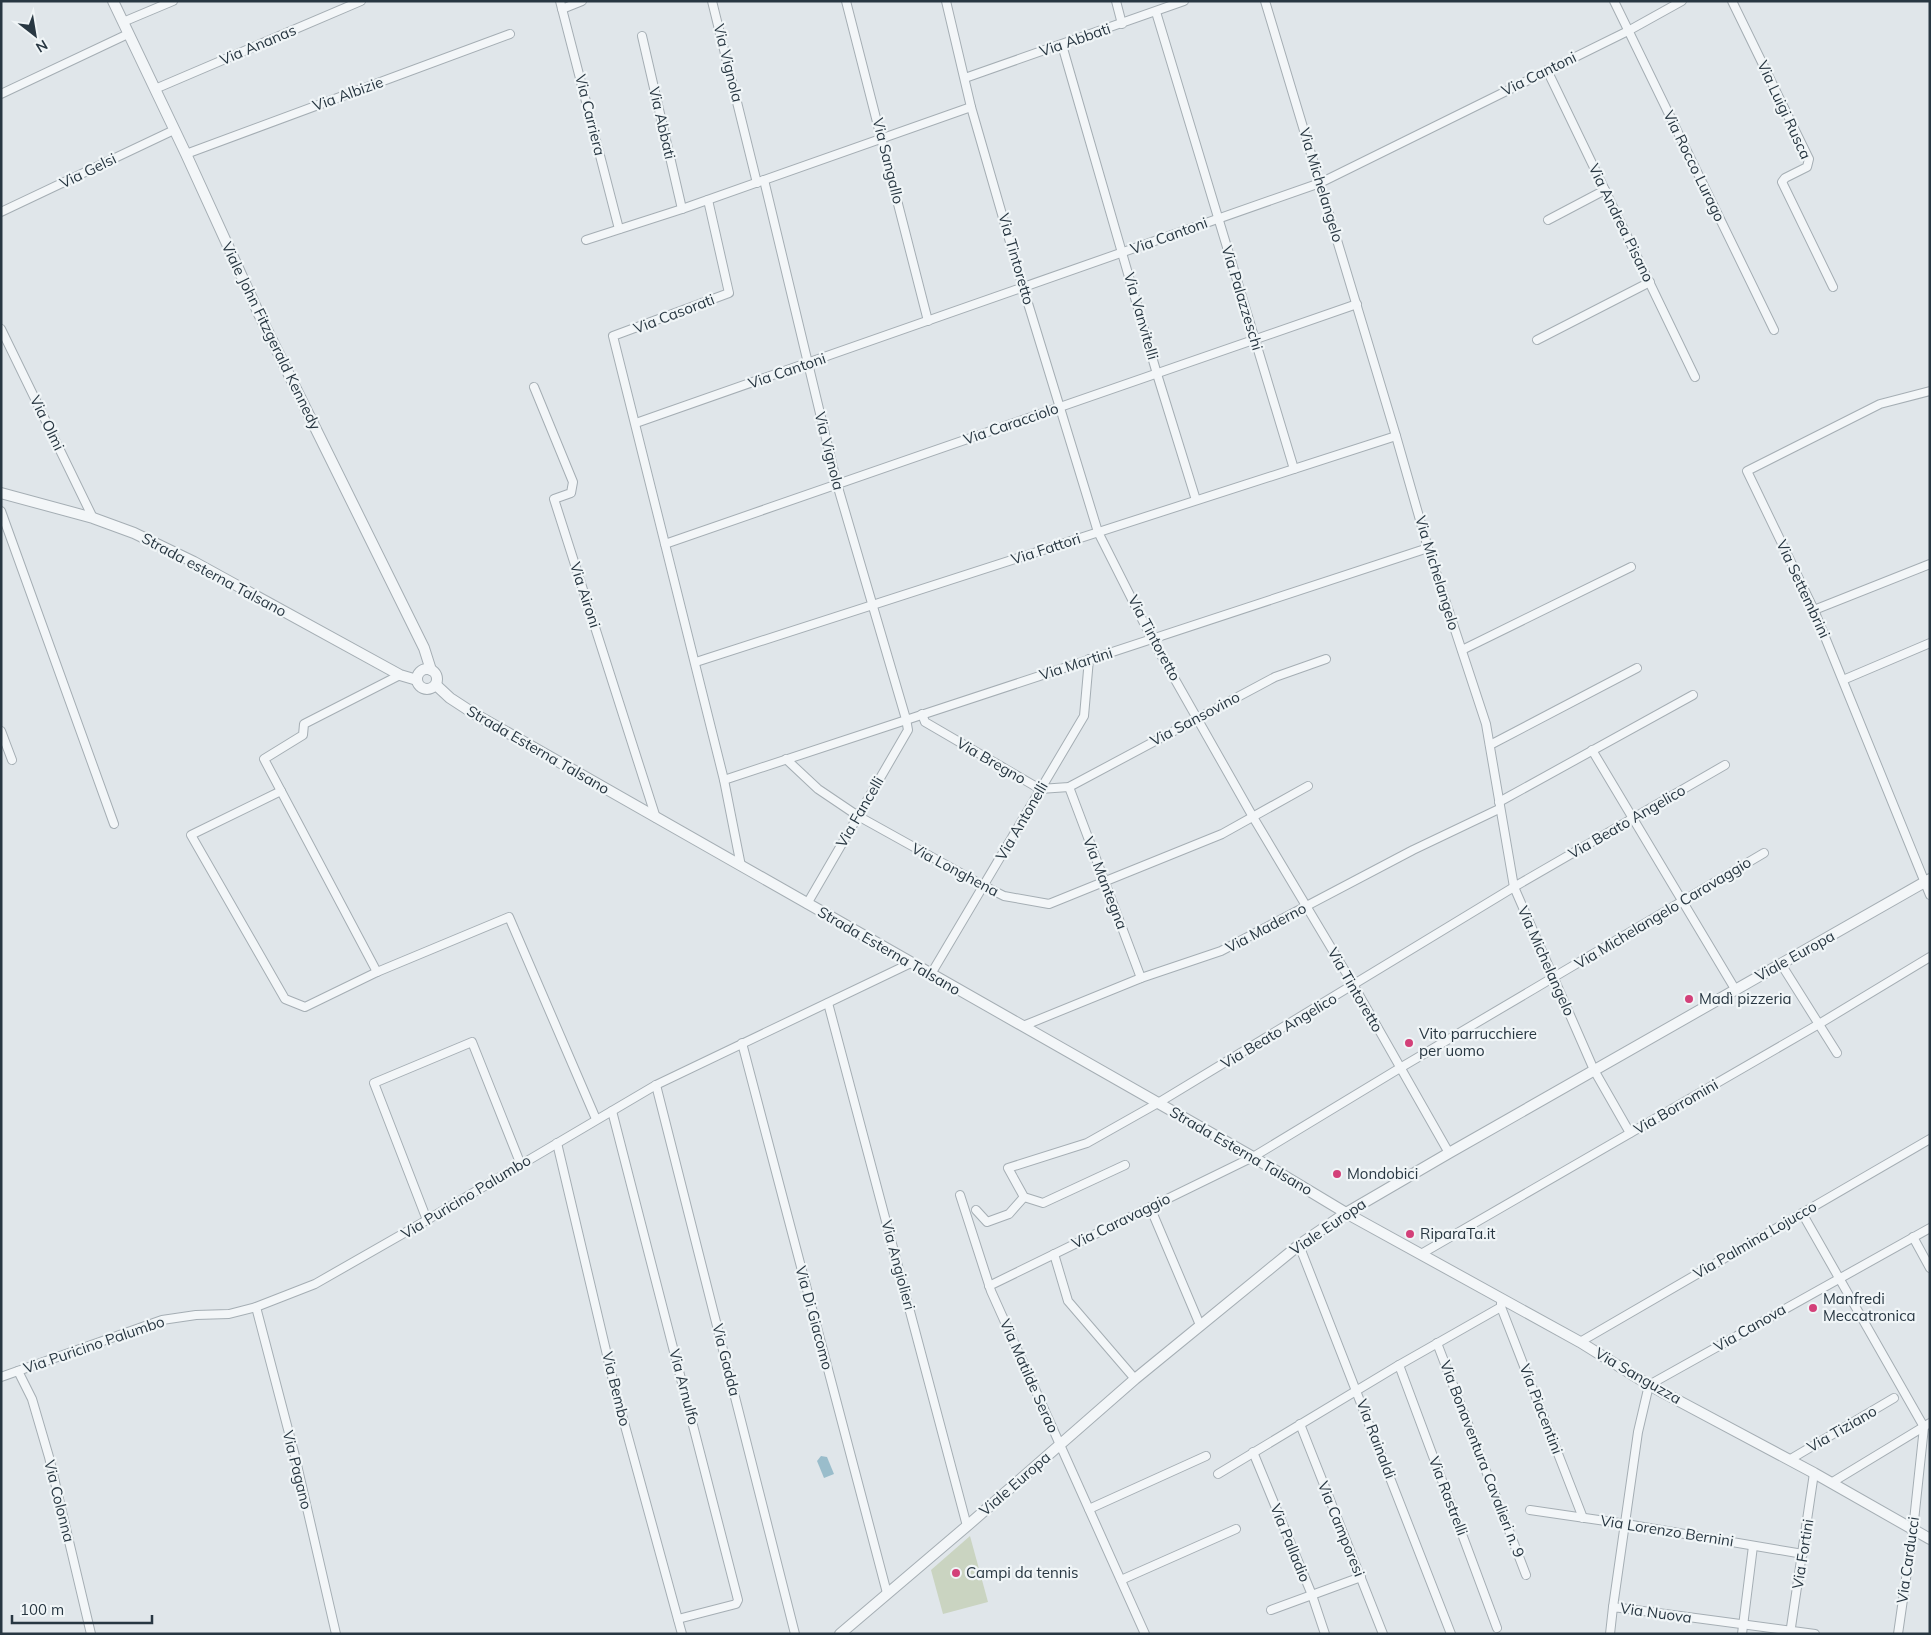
<svg xmlns="http://www.w3.org/2000/svg" width="1931" height="1635" font-family="Mulish,sans-serif">
  <style>
    .green { fill: #cad4c1 }
    .water { fill: #9abdcb }
    .lines { fill: none; stroke-linecap: round; stroke-linejoin: round }
    .minor-casing { stroke: #a5aeb4; stroke-width: 10 }
    .tertiary-casing { stroke: #a5aeb4; stroke-width: 12 }
    .minor { stroke: #f3f6f8; stroke-width: 8 }
    .tertiary { stroke: #f3f6f8; stroke-width: 10 }
    .poi-dot { fill: #d34079; stroke: #f0f5f7; stroke-width: 2 }
    .labels { text-anchor: middle; stroke-width: 4.5; stroke-linejoin: round; paint-order: stroke }
    .street-label { font-size: 15px; fill: #283742; stroke: #f0f5f7 }
    .poi-label { font-size: 15px; fill: #283742; stroke: #f0f5f7; text-anchor: start }
  </style>
  <rect width="100%" height="100%" fill="#e0e6ea"/>
  <!-- green -->
  <polygon class="green" points="970,1536 988,1602 943,1614 931,1570"/>
  <!-- water -->
  <polygon class="water" points="821,1456 827,1457 834,1474 824,1478 817,1461"/>
  <g class="lines">
    <defs>
      <g id="minor">
        <polyline points="560,1 619,229"/>
        <polyline points="712,1 757,183"/>
        <polyline points="846,1 928,321"/>
        <polyline points="946,1 971,107 1023,287 1098,532 1152,639 1253,817 1354,986 1449,1153"/>
        <polyline points="1116,1 1122,24"/>
        <polyline points="1265,1 1396,436 1428,548 1486,724 1514,887 1594,1070 1630,1133"/>
        <polyline points="1614,1 1774,330"/>
        <polyline points="1732,1 1809,159 1807,167 1785,178 1782,182 1833,287"/>
        <polyline points="562,9 582,1"/>
        <polyline points="1156,12 1294,469"/>
        <polyline points="123,22 173,1"/>
        <polyline points="642,36 682,209"/>
        <polyline points="1062,45 1157,374 1196,500"/>
        <polyline points="1547,70 1695,377"/>
        <polyline points="965,78 1184,1"/>
        <polyline points="155,89 361,1"/>
        <polyline points="1,94 128,34"/>
        <polyline points="186,154 510,34"/>
        <polyline points="764,180 837,484 906,719 908,730 807,904"/>
        <polyline points="708,200 729,293 613,336 724,780 741,866"/>
        <polyline points="1,212 174,130"/>
        <polyline points="1548,220 1605,190"/>
        <polyline points="586,240 682,209 971,107"/>
        <polyline points="1,329 93,518"/>
        <polyline points="1537,340 1650,282"/>
        <polyline points="534,387 573,482 571,493 554,499 656,818"/>
        <polyline points="1930,391 1880,404 1747,471 1814,610 1930,895"/>
        <polyline points="636,423 1320,183 1628,31 1682,1"/>
        <polyline points="1,511 114,824"/>
        <polyline points="665,544 1357,304"/>
        <polyline points="1814,610 1930,564"/>
        <polyline points="1462,650 1631,567"/>
        <polyline points="696,662 1396,436"/>
        <polyline points="1843,680 1930,643"/>
        <polyline points="922,714 925,722 1040,789 1069,787 1275,677 1326,659"/>
        <polyline points="1,731 12,760"/>
        <polyline points="1490,745 1637,668"/>
        <polyline points="1592,750 1735,989"/>
        <polyline points="786,759 818,789 858,816 984,886 1004,896 1049,904 1222,834 1308,786"/>
        <polyline points="724,780 1428,548"/>
        <polyline points="1069,787 1141,978"/>
        <polyline points="281,791 191,835 285,999 305,1007 377,972 509,917 596,1119"/>
        <polyline points="1499,802 1693,695"/>
        <polyline points="1781,964 1837,1053"/>
        <polyline points="377,972 264,759 303,735 304,724 400,675"/>
        <polyline points="931,974 1084,716 1089,659"/>
        <polyline points="828,1003 967,1526"/>
        <polyline points="1023,1026 1141,978 1221,951 1413,850 1499,809"/>
        <polyline points="742,1043 887,1593"/>
        <polyline points="656,1085 795,1634"/>
        <polyline points="612,1111 738,1600 736,1604 678,1619"/>
        <polyline points="557,1143 616,1393 682,1634"/>
        <polyline points="1125,1165 1043,1203 1024,1197 1008,1168 1087,1143 1158,1103 1514,887 1725,765"/>
        <polyline points="960,1195 991,1291 1145,1634"/>
        <polyline points="1150,1207 1200,1325"/>
        <polyline points="976,1210 987,1222 1009,1214 1024,1197"/>
        <polyline points="1802,1213 1924,1427 1913,1530 1898,1634"/>
        <polyline points="427,1220 374,1083 472,1042 521,1165"/>
        <polyline points="1913,1237 1930,1268"/>
        <polyline points="1299,1245 1451,1634"/>
        <polyline points="1054,1254 1068,1301 1135,1379"/>
        <polyline points="1421,1254 1819,1024 1930,957"/>
        <polyline points="989,1286 1253,1157 1400,1068 1764,853"/>
        <polyline points="1501,1303 1501,1307 1583,1518"/>
        <polyline points="256,1307 295,1456 336,1634"/>
        <polyline points="1580,1342 1930,1139"/>
        <polyline points="1437,1343 1526,1575"/>
        <polyline points="1399,1365 1497,1628"/>
        <polyline points="18,1371 32,1399 49,1457 91,1634"/>
        <polyline points="1,1377 162,1320 196,1315 229,1314 256,1307 315,1284 427,1220 656,1085 911,963"/>
        <polyline points="1300,1424 1383,1634"/>
        <polyline points="1253,1452 1312,1595 1325,1634"/>
        <polyline points="1789,1460 1894,1398"/>
        <polyline points="1218,1474 1399,1365 1501,1307"/>
        <polyline points="1831,1483 1930,1423"/>
        <polyline points="1089,1509 1206,1456"/>
        <polyline points="1530,1510 1626,1524 1803,1554"/>
        <polyline points="1121,1580 1236,1529"/>
        <polyline points="1613,1607 1638,1432 1649,1385 1930,1228"/>
        <polyline points="1271,1610 1361,1577"/>
        <polyline points="1610,1634 1613,1607 1815,1634"/>
        <polyline points="1742,1634 1753,1546"/>
        <polyline points="1790,1634 1814,1473"/>
      </g>
      <g id="tertiary">
        <polyline points="113,1 186,154 259,314 424,648 431,670"/>
        <polyline points="1,493 93,518 134,533 194,562 400,675 417,680"/>
        <circle cx="427" cy="679" r="10"/>
        <polyline points="436,685 450,698 473,713 1253,1157 1346,1213 1580,1342 1649,1385 1814,1473 1930,1539"/>
        <polyline points="840,1634 967,1526 1135,1379 1299,1245 1346,1213 1449,1153 1930,879"/>
      </g>
    </defs>
    <!-- minor casing -->
    <use href="#minor" class="minor-casing"/>
    <!-- tertiary casing -->
    <use href="#tertiary" class="tertiary-casing"/>
    <!-- minor -->
    <use href="#minor" class="minor"/>
    <!-- tertiary -->
    <use href="#tertiary" class="tertiary"/>
  </g>
  <!-- markers -->
  <g class="poi-dot">
    <circle cx="1689" cy="999" r="5"/>
    <circle cx="1409" cy="1043" r="5"/>
    <circle cx="1337" cy="1174" r="5"/>
    <circle cx="1410" cy="1234" r="5"/>
    <circle cx="1813" cy="1308" r="5"/>
    <circle cx="956" cy="1573" r="5"/>
  </g>
  <g class="labels">
    <!-- street labels -->
    <g class="street-label">
      <text transform="translate(1075 40) rotate(-19)" y="5">Via Abbati</text>
      <text transform="translate(258 45) rotate(-23)" y="5">Via Ananas</text>
      <text transform="translate(728 63) rotate(76)" y="5">Via Vignola</text>
      <text transform="translate(1539 74) rotate(-26)" y="5">Via Cantoni</text>
      <text transform="translate(348 94) rotate(-20)" y="5">Via Albizie</text>
      <text transform="translate(1784 110) rotate(65)" y="5">Via Luigi Rusca</text>
      <text transform="translate(590 115) rotate(76)" y="5">Via Carriera</text>
      <text transform="translate(662 123) rotate(77)" y="5">Via Abbati</text>
      <text transform="translate(888 161) rotate(76)" y="5">Via Sangallo</text>
      <text transform="translate(1694 166) rotate(64)" y="5">Via Rocco Lurago</text>
      <text transform="translate(88 171) rotate(-26)" y="5">Via Gelsi</text>
      <text transform="translate(1321 185) rotate(73)" y="5">Via Michelangelo</text>
      <text transform="translate(1621 223) rotate(64)" y="5">Via Andrea Pisano</text>
      <text transform="translate(1169 236) rotate(-20)" y="5">Via Cantoni</text>
      <text transform="translate(1016 259) rotate(74)" y="5">Via Tintoretto</text>
      <text transform="translate(1242 298) rotate(73)" y="5">Via Palazzeschi</text>
      <text transform="translate(674 314) rotate(-21)" y="5">Via Casorati</text>
      <text transform="translate(1141 316) rotate(74)" y="5">Via Vanvitelli</text>
      <text transform="translate(271 336) rotate(64)" y="5">Viale John Fitzgerald Kennedy</text>
      <text transform="translate(787 371) rotate(-19)" y="5">Via Cantoni</text>
      <text transform="translate(47 423) rotate(64)" y="5">Via Olmi</text>
      <text transform="translate(1011 424) rotate(-19)" y="5">Via Caracciolo</text>
      <text transform="translate(829 451) rotate(76)" y="5">Via Vignola</text>
      <text transform="translate(1046 549) rotate(-18)" y="5">Via Fattori</text>
      <text transform="translate(1437 573) rotate(73)" y="5">Via Michelangelo</text>
      <text transform="translate(214 575) rotate(28)" y="5">Strada esterna Talsano</text>
      <text transform="translate(1803 589) rotate(65)" y="5">Via Settembrini</text>
      <text transform="translate(585 595) rotate(72)" y="5">Via Aironi</text>
      <text transform="translate(1154 638) rotate(62)" y="5">Via Tintoretto</text>
      <text transform="translate(1076 664) rotate(-18)" y="5">Via Martini</text>
      <text transform="translate(1195 719) rotate(-28)" y="5">Via Sansovino</text>
      <text transform="translate(538 750) rotate(30)" y="5">Strada Esterna Talsano</text>
      <text transform="translate(991 761) rotate(30)" y="5">Via Bregno</text>
      <text transform="translate(860 812) rotate(-60)" y="5">Via Fancelli</text>
      <text transform="translate(1022 821) rotate(-60)" y="5">Via Antonelli</text>
      <text transform="translate(1627 822) rotate(-30)" y="5">Via Beato Angelico</text>
      <text transform="translate(955 870) rotate(28)" y="5">Via Longhena</text>
      <text transform="translate(1105 883) rotate(69)" y="5">Via Mantegna</text>
      <text transform="translate(1663 913) rotate(-31)" y="5">Via Michelangelo Caravaggio</text>
      <text transform="translate(1266 928) rotate(-28)" y="5">Via Maderno</text>
      <text transform="translate(889 951) rotate(30)" y="5">Strada Esterna Talsano</text>
      <text transform="translate(1795 956) rotate(-29)" y="5">Viale Europa</text>
      <text transform="translate(1546 961) rotate(66)" y="5">Via Michelangelo</text>
      <text transform="translate(1355 990) rotate(60)" y="5">Via Tintoretto</text>
      <text transform="translate(1279 1031) rotate(-31)" y="5">Via Beato Angelico</text>
      <text transform="translate(1676 1107) rotate(-30)" y="5">Via Borromini</text>
      <text transform="translate(1241 1151) rotate(30)" y="5">Strada Esterna Talsano</text>
      <text transform="translate(466 1197) rotate(-31)" y="5">Via Puricino Palumbo</text>
      <text transform="translate(1121 1221) rotate(-26)" y="5">Via Caravaggio</text>
      <text transform="translate(1328 1227) rotate(-34)" y="5">Viale Europa</text>
      <text transform="translate(1755 1240) rotate(-30)" y="5">Via Palmina Lojucco</text>
      <text transform="translate(898 1265) rotate(75)" y="5">Via Angiolieri</text>
      <text transform="translate(814 1318) rotate(75)" y="5">Via Di Giacomo</text>
      <text transform="translate(1750 1328) rotate(-30)" y="5">Via Canova</text>
      <text transform="translate(94 1345) rotate(-19)" y="5">Via Puricino Palumbo</text>
      <text transform="translate(726 1360) rotate(76)" y="5">Via Gadda</text>
      <text transform="translate(1029 1376) rotate(66)" y="5">Via Matilde Serao</text>
      <text transform="translate(1638 1376) rotate(30)" y="5">Via Sanguzza</text>
      <text transform="translate(684 1387) rotate(75)" y="5">Via Arnulfo</text>
      <text transform="translate(616 1389) rotate(76)" y="5">Via Bembo</text>
      <text transform="translate(1541 1409) rotate(69)" y="5">Via Piacentini</text>
      <text transform="translate(1842 1429) rotate(-30)" y="5">Via Tiziano</text>
      <text transform="translate(1376 1439) rotate(69)" y="5">Via Rainaldi</text>
      <text transform="translate(1482 1459) rotate(69)" y="5">Via Bonaventura Cavalieri n. 9</text>
      <text transform="translate(297 1470) rotate(76)" y="5">Via Pagano</text>
      <text transform="translate(1015 1484) rotate(-41)" y="5">Viale Europa</text>
      <text transform="translate(1448 1496) rotate(69)" y="5">Via Rastrelli</text>
      <text transform="translate(59 1501) rotate(76)" y="5">Via Colonna</text>
      <text transform="translate(1341 1529) rotate(68)" y="5">Via Camporesi</text>
      <text transform="translate(1667 1531) rotate(9)" y="5">Via Lorenzo Bernini</text>
      <text transform="translate(1290 1543) rotate(68)" y="5">Via Palladio</text>
      <text transform="translate(1803 1554) rotate(-81)" y="5">Via Fortini</text>
      <text transform="translate(1908 1560) rotate(-82)" y="5">Via Carducci</text>
      <text transform="translate(1656 1613) rotate(8)" y="5">Via Nuova</text>
    </g>
    <!-- poi labels -->
    <g class="poi-label">
      <text x="1699" y="1004">Madì pizzeria</text>
      <text x="1419" y="1039">Vito parrucchiere<tspan x="1419" dy="17">per uomo</tspan></text>
      <text x="1347" y="1179">Mondobici</text>
      <text x="1420" y="1239">RiparaTa.it</text>
      <text x="1823" y="1304">Manfredi<tspan x="1823" dy="17">Meccatronica</tspan></text>
      <text x="966" y="1578">Campi da tennis</text>
    </g>
  </g>
  <!-- border -->
  <rect width="1931" height="1635" fill="none" stroke="#283742" stroke-width="5"/>
  <!-- north arrow -->
  <g transform="translate(35 35) rotate(149)" stroke="#f0f5f7" stroke-width="4" paint-order="stroke">
  <path d="M0-4L9 19L0 12L-9 19Z" fill="#283742"/>
  <text y="-8" font-size="14" font-weight="bold" text-anchor="middle" fill="#283742">N</text>
  </g>
  <!-- scale -->
  <path d="M12 1615v8h140v-8" fill="none" stroke="#283742" stroke-width="2.5"/>
  <text x="20" y="1615" font-size="15" fill="#283742" stroke="#f0f5f7" stroke-width="4" paint-order="stroke">100 m</text>
</svg>
